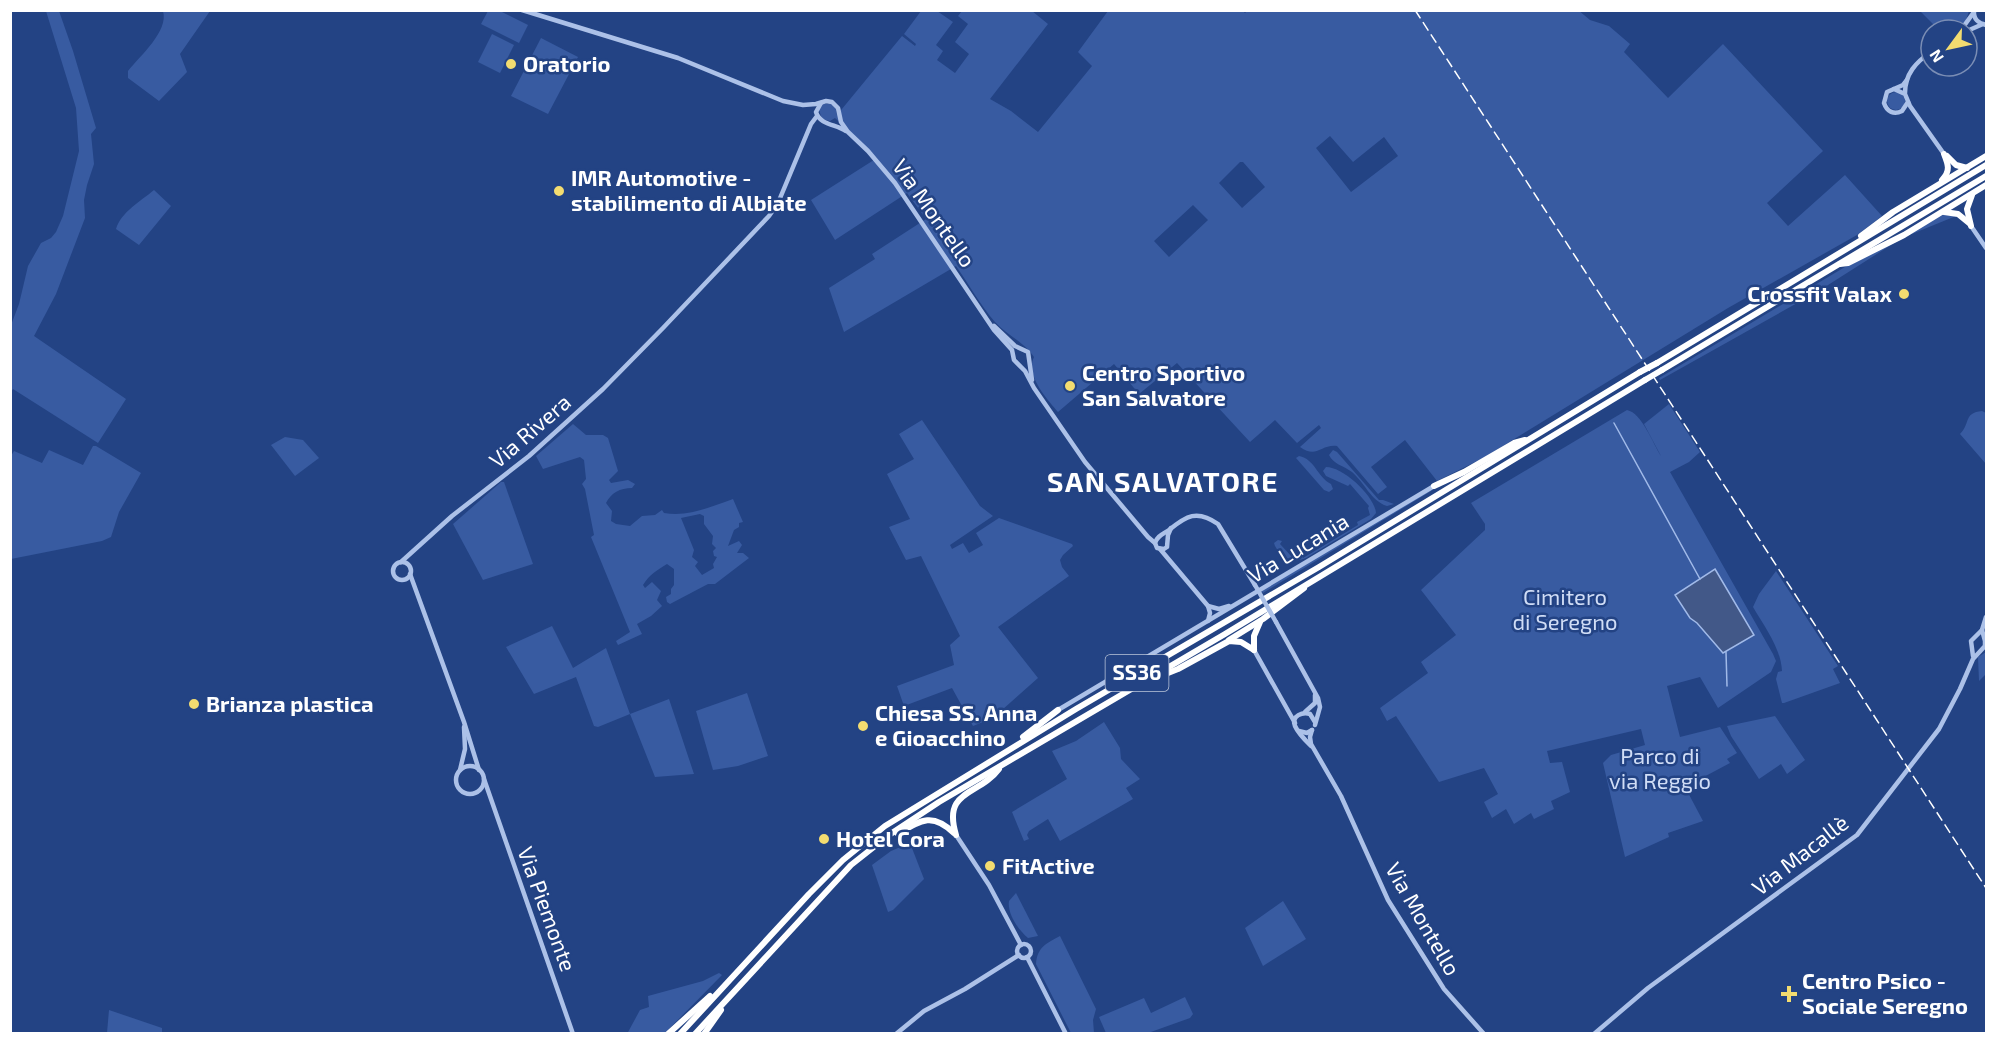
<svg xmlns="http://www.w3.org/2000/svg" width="1997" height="1044" font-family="'Exo 2',sans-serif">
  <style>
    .green { fill: #385ba1; fill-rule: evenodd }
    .water { fill: #425888; stroke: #a1bae9; stroke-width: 1.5 }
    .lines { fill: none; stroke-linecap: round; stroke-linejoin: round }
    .stream { stroke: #a1bae9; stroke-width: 1.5 }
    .minor { stroke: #acc1e8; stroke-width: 4.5 }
    .highway { stroke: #fff; stroke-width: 6 }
    .rail { stroke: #fff; stroke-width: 1.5; stroke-dasharray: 10 4.5; stroke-linecap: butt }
    .minor-bridge { stroke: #acc1e8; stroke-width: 4.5 }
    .highway-bridge { stroke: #fff; stroke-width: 6 }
    .poi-dot { fill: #f3dc70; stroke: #234384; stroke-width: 2 }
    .labels { text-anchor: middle; stroke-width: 5; stroke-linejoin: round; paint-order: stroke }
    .shield { fill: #234384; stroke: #bdc7da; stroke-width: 1.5 }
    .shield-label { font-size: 21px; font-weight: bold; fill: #fff }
    .poi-label { font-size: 22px; font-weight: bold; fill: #fff; stroke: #234384; text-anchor: start }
    .street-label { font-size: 22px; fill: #fff; stroke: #234384 }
    .park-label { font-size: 22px; fill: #d0ddf6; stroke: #234384 }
    .district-label { font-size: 28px; font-weight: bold; letter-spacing: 1.5px; fill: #fff; stroke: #234384 }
  </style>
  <rect width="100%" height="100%" fill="#234384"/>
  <!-- green -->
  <g class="green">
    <polygon points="498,10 528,25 519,43 481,24 488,11"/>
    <path d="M1242 10 1245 13 1248 10H1578L1590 20 1609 26 1630 44 1624 52 1668 98 1723 44 1823 151 1767 203 1788 226 1845 175 1882 216 1857 235 1728 308 1485 457 1437 481 1405 440 1371 467 1387 487 1378 494 1337 446C1321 444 1317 459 1300 447L1321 428 1319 425 1297 443 1275 420 1250 442 1177 363 1139 394 1114 364 1058 412C1047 399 1025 375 1034 357 1024 342 1007 335 995 322 980 305 969 284 956 266L844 332 829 288 875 259 872 254 926 219 907 193 835 240 811 200 877 158 835 118 830 121 822 119 819 110 823 104H831L836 109 837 115 902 36 915 46 916 44 904 34 921 11H937L953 22 936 45 943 51 937 60 955 73 969 54 955 42 968 24 958 16 962 11H1032L1048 24 990 99 1011 111 1038 132 1092 66 1078 52 1108 11ZM1330 136 1353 162 1384 137 1398 156 1351 192 1316 148ZM1240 162H1243L1265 187 1242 208 1219 183ZM1193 205 1208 220 1169 257 1154 241Z"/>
    <polygon points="46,11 59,11 73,51 96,128 91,134 94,164 87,185 84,200 85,218 56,294 34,336 126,399 98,443 13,389 11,392 11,325 19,304 28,266 41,243 51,238 56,232 63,216 79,151 76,108"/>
    <path d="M163 11H210L180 54 187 72 159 101 128 78V71C140 56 169 31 163 11Z"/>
    <polygon points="1920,11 1969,11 1965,23 1960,30 1939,30"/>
    <polygon points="492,34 514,45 500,73 478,62"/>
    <polygon points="541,38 578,57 548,114 511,96"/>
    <circle cx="1896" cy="101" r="9"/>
    <path d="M154 190 171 206 139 245 116 229C121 212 141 201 154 190Z"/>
    <polygon points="1943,215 1956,216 1902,238 1817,292 1660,380 1659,378 1860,258"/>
    <path d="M1669 404 1700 452 1689 462 1670 472 1773 654 1776 661 1771 672 1718 708 1700 677 1667 686 1680 737 1720 727 1737 753 1727 759 1730 763 1685 787 1703 821 1668 833 1669 837 1625 857 1603 763 1611 755 1645 745 1641 729 1547 751 1550 763 1562 762 1570 792 1551 801 1554 809 1534 819 1531 813 1514 824 1506 809 1492 818 1484 802 1498 794 1484 768 1439 782 1396 716 1387 721 1380 708 1428 673 1421 662 1456 635 1421 590 1485 530V524L1471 503 1627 410C1642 413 1653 444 1661 456L1644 424Z"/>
    <path d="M1982 411 1986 413V464L1960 434C1971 423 1963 413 1982 411Z"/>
    <polygon points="922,420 980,506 993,516 950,545 952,549 963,543 969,553 983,545 976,533 999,518 1072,544 1073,546 1063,555 1060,560 1062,567 1069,576 998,627 1038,678 993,718 973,726 952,688 904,706 897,686 954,665 950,645 960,636 921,556 906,560 889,527 910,519 887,474 914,459 899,434"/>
    <path d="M573 424 586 435H603L608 438 618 471 609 480 611 483 628 480 635 484 632 488C620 488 611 493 606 503L612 511 611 521 616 524 630 526 642 516 655 515 662 510 664 513C689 517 710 507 733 499L743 522 739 523V527L734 530 728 546 739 541 742 545 737 553H743L749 558 715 584H708L670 604 667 602 666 597 671 594V589L674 585V569L667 564C657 570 649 575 643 585L645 588 652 582 661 591 657 600 662 606 651 616 637 624 642 634 618 645 616 641 630 632 591 537 594 535 585 489 582 484 586 479 584 460 580 457 543 469 536 456ZM700 514 704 516V524L713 536 712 544 716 548 713 551 714 556 717 557 713 564 714 568 702 575 695 566 698 562 692 557 694 550 681 518Z"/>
    <polygon points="285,437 303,440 319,458 295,476 271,445"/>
    <polygon points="93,446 96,446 141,473 119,512 111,537 102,541 11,559 11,456 14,451 42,463 49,450 83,465"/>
    <path d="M1333 450 1337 452 1379 500H1383L1394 504 1387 506C1371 501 1364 482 1352 472 1344 466 1333 464 1329 455Z"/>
    <path d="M1299 456C1315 459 1317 477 1331 484L1333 489 1329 492 1324 490 1296 458Z"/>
    <path d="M1326 467C1344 467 1375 497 1376 513L1371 519 1306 558C1292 564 1282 558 1275 546L1274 543 1278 540 1282 541 1280 544 1292 557 1302 555 1303 558 1358 525 1357 522 1370 515 1368 508 1369 506 1350 484 1348 486 1326 476 1323 471Z"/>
    <polygon points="501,482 504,482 533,564 483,580 453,524"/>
    <polygon points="1436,488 1263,593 1261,591 1405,504"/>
    <path d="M1776 571 1838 666 1833 669 1840 683 1784 703H1782L1776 679 1778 672 1782 671C1781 648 1764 626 1753 607L1759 594Z"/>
    <polygon points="552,626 573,668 606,648 630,714 669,699 694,774 655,777 630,714 598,727 594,726 576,677 534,694 506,647"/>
    <polygon points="1986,652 1986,674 1979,681 1978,657"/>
    <polygon points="747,693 768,756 738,766 713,770 696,711"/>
    <polygon points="1775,716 1805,760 1787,774 1781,764 1759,779 1731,736 1727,726"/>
    <polygon points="1104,722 1120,748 1121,759 1140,779 1126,788 1133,799 1060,841 1048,819 1029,831 1027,835 1029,839 1024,841 1012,812 1067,779 1052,751 1076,741"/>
    <polygon points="910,843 924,879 893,910 888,912 872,865 891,851"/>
    <path d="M1016 893 1038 936 1028 938C1018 930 1007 913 1009 901Z"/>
    <polygon points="1283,901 1306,939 1263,966 1245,928"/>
    <path d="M1060 936 1096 1009 1093 1020 1094 1033H1071L1036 964C1037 947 1047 943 1060 936Z"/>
    <polygon points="719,973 722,975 665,1033 627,1034 640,1010 649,1007 648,996 703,981"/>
    <polygon points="1185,997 1193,1014 1190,1018 1148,1033 1106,1033 1099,1017 1144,998 1151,1013"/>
    <polygon points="109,1010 162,1028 162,1033 107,1033"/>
  </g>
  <!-- water -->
  <polygon class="water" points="1715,569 1754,635 1723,653 1697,623 1690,618 1675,595"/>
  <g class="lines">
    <!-- stream -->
    <g class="stream">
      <polyline points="1614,423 1700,579"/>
      <polyline points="1726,652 1727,686"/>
    </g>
    <!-- minor -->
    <g class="minor">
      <polyline points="522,10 678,58 783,101 803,105 816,104 826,101 832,102 838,108 841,122 848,132 868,151 895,183 994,330 1012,350 1014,360 1025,371 1034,388 1085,462 1148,537 1155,543 1157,548 1164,549 1167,547 1168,535 1171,528"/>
      <path d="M1974 10C1973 20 1979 23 1986 25"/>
      <polyline points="1961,30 1974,12"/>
      <polyline points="1967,31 1983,24"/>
      <path d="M1907 80 1903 85 1887 92 1884 103C1887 112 1894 115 1902 111L1908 102"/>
      <polyline points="1894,89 1905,94 1910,106 1944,154"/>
      <path d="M1905 93C1905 74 1916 62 1931 52"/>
      <path d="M821 103 816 112C820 125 835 124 846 131"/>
      <polyline points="1971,226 1986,248"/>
      <polyline points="994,326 1015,346 1028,352 1032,380"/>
      <path d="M1155 543C1157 536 1163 534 1169 530 1186 516 1197 509 1218 524L1255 585"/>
      <polyline points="1160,549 1208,606 1210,613 1208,621"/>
      <polyline points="401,562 452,516 529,456 603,389 663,328 769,216 778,203 811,124 817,116"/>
      <circle cx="402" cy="571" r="9"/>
      <polyline points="410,574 464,722 479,770"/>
      <polyline points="1208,606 1219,609 1229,606"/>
      <polyline points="1276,622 1318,698 1320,707 1315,725"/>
      <polyline points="1254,650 1295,723"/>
      <polyline points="1973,656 1971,641 1982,630 1986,617"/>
      <polyline points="1058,710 1434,486"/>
      <polyline points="1305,712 1315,703 1315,695"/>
      <polyline points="1312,730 1310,737 1311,744 1341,796 1388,900 1444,989 1484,1034"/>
      <polyline points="1299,731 1307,733 1312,730"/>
      <path d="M1311 746C1306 741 1298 733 1295 726 1291 715 1303 712 1310 714L1315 722"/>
      <circle cx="470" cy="780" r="14"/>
      <polyline points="460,770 465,749 464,727"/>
      <polyline points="484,779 573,1034"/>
      <polyline points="956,835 989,885 1021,945"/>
      <circle cx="1024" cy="951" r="7"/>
      <polyline points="1027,957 1066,1034"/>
      <polyline points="896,1034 924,1011 965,989 1019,955"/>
      <polyline points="1594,1034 1648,988 1857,835 1939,729 1960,689 1973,659 1985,646 1985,641 1982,630"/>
    </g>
    <!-- highway -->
    <g class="highway">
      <polyline points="1947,156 1956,165 1967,168"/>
      <path d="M1942 180C1951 171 1948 164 1944 154"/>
      <polyline points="1944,212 1958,214 1969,223"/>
      <polyline points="1971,226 1967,209 1972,195"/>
      <polyline points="1861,236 1893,212 1986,156"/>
      <polyline points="1840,264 1848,263 1904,235 1986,185"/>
      <polyline points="1657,363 1986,165"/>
      <polyline points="1662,370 1986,176"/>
      <polyline points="1434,486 1464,472 1514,443 1525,440"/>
      <polyline points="1229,640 1263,619 1304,588"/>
      <polyline points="1254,650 1254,636 1260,622"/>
      <polyline points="1158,677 1178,669 1229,641 1241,642 1254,650"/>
      <polyline points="1023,737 1058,710"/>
      <path d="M898 834C921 820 932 812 954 833"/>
      <path d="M956 835C942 789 979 796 999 769"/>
      <polyline points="668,1034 710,996"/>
      <polyline points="680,1034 809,894 843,860 885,826 1076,709 1319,567 1640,372"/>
      <polyline points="695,1034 851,865 889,835 939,802 1225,634 1645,380"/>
      <polyline points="704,1034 721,1010"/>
    </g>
    <!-- rail -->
    <polyline class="rail" points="1415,10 1986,888"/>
    <!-- minor-bridge -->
    <polyline class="minor-bridge" points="1255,585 1276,622"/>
    <!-- highway-bridge -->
    <g class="highway-bridge">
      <polyline points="1640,372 1657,363"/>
      <polyline points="1645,380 1662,370"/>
    </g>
  </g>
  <!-- markers -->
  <g class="poi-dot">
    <circle cx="511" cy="64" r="6"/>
    <circle cx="559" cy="191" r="6"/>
    <circle cx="1904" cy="294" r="6"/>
    <circle cx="1070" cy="386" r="6"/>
    <circle cx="194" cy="704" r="6"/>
    <circle cx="863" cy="726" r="6"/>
    <circle cx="824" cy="839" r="6"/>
    <circle cx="990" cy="866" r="6"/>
    <path d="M1786 985h6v6h6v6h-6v6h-6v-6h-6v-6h6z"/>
  </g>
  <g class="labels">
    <!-- shield labels -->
    <rect class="shield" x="1105.5" y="655" width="63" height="36" rx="4.5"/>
    <g class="shield-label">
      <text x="1137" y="680">SS36</text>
    </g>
    <!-- poi labels -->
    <g class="poi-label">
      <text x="523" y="72">Oratorio</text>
      <text x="571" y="186">IMR Automotive -<tspan x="571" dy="25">stabilimento di Albiate</tspan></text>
      <text x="1892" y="302" text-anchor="end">Crossfit Valax</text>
      <text x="1082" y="381">Centro Sportivo<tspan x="1082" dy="25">San Salvatore</tspan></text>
      <text x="206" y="712">Brianza plastica</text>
      <text x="875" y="721">Chiesa SS. Anna<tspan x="875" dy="25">e Gioacchino</tspan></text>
      <text x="836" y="847">Hotel Cora</text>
      <text x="1002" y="874">FitActive</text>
      <text x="1802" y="989">Centro Psico -<tspan x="1802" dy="25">Sociale Seregno</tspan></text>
    </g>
    <!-- street labels -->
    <g class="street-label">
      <text transform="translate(934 213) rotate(55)" y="8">Via Montello</text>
      <text transform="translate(530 431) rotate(-41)" y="8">Via Rivera</text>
      <text transform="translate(1298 548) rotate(-31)" y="8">Via Lucania</text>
      <text transform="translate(1800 855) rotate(-38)" y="8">Via Macallè</text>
      <text transform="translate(547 909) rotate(70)" y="8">Via Piemonte</text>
      <text transform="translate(1423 919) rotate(60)" y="8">Via Montello</text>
    </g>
    <!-- park labels -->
    <g class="park-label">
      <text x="1565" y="605">Cimitero<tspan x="1565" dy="25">di Seregno</tspan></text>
      <text x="1660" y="764">Parco di<tspan x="1660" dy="25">via Reggio</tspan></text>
    </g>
    <!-- district labels -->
    <g class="district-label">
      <text x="1163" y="492">SAN SALVATORE</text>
    </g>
  </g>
  <!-- border -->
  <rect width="1997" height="1044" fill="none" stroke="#ffffff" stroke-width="24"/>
  <!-- north arrow -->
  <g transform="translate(1949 48) rotate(237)"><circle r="28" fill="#234384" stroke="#7b8eb5" stroke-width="1.5"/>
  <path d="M0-4.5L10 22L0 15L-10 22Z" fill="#f3dc70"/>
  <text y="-9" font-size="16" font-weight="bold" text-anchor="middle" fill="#ffffff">N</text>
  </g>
</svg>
